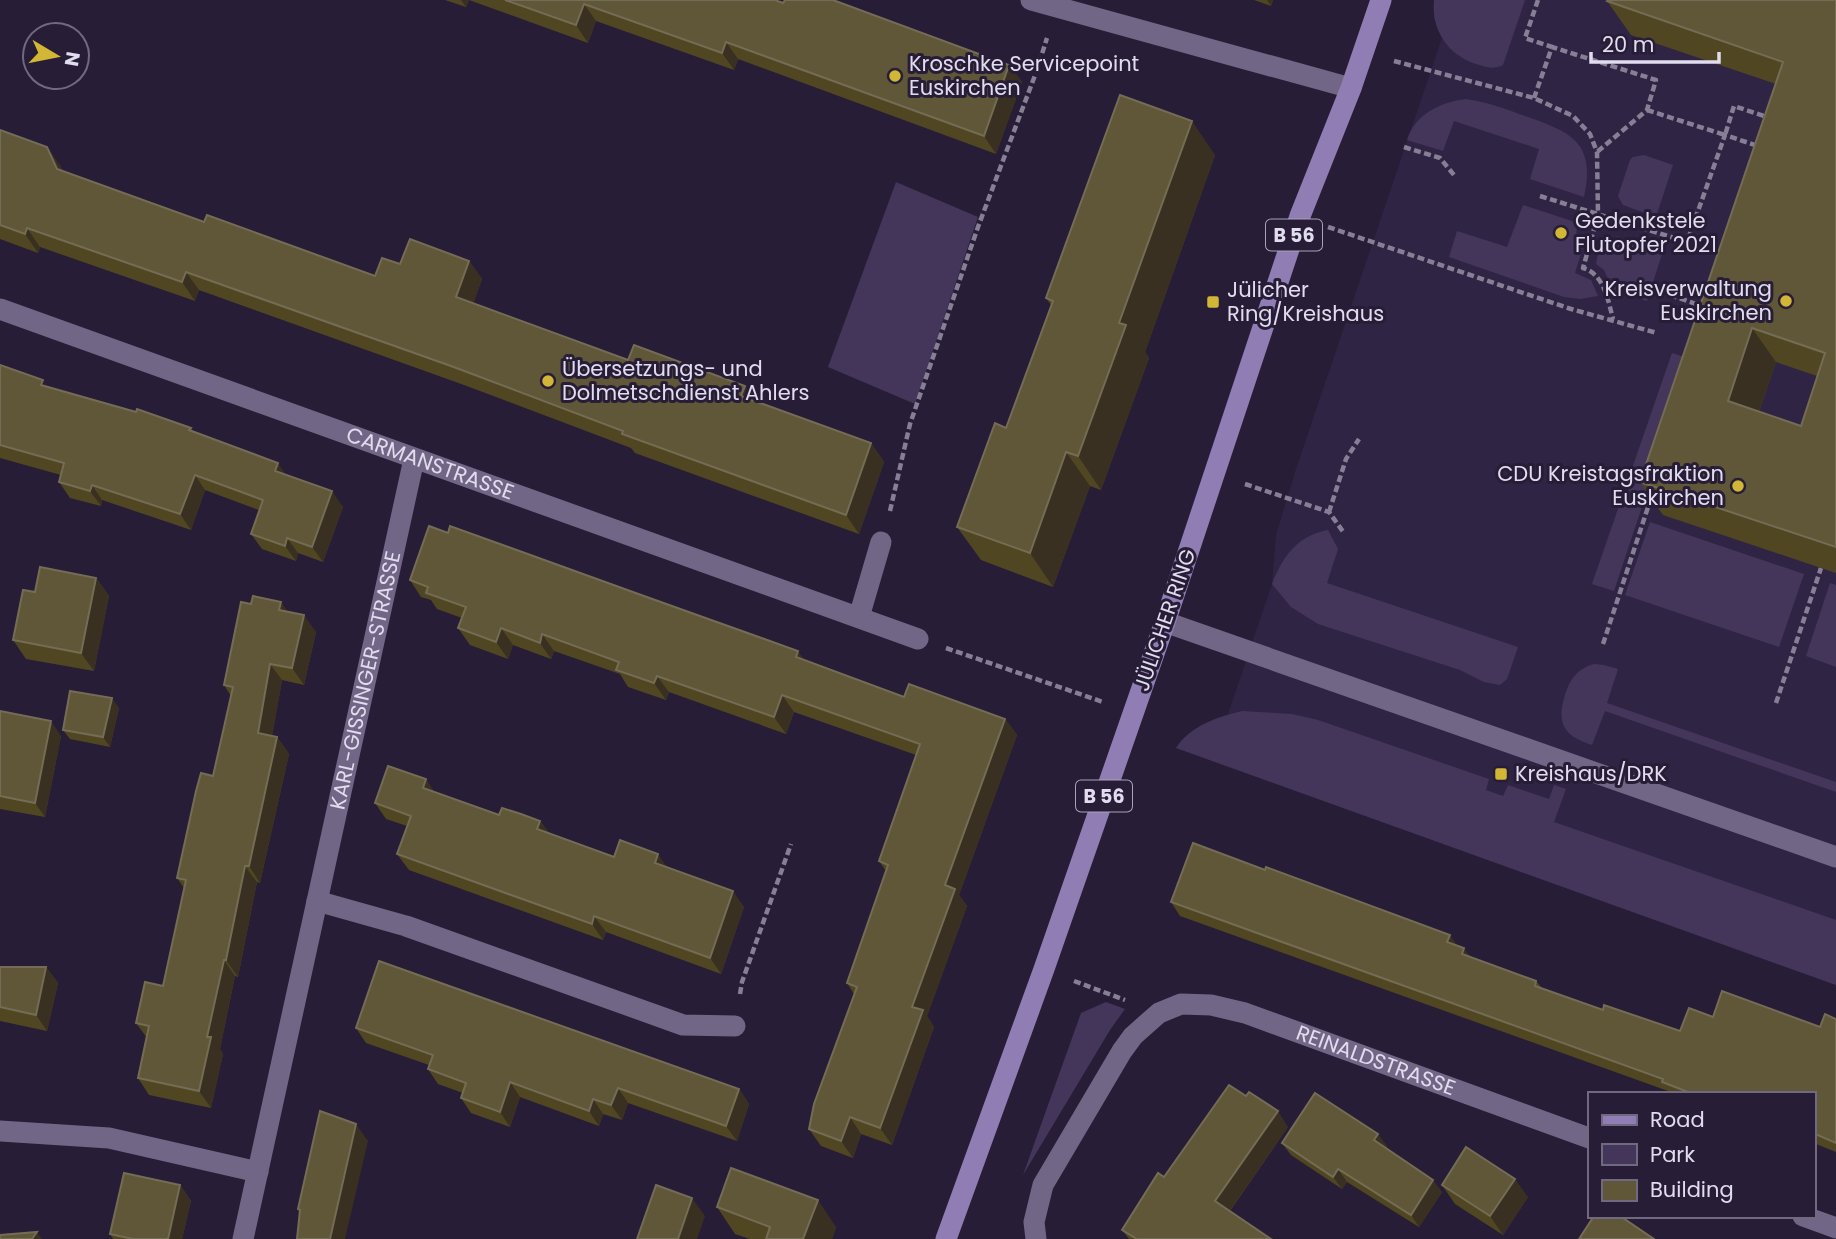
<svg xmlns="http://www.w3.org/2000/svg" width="1836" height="1239" font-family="Poppins,sans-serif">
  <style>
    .built { fill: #302445 }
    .green { fill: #43365a }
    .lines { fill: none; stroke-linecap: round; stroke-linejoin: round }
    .path { stroke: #867f95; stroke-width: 4.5; stroke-dasharray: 7 3.5; stroke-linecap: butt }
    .minor { stroke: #716686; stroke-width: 21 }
    .major { stroke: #907db4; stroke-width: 21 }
    .wall { fill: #504722; fill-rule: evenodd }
    .shaded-wall { fill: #393021 }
    .building { fill: #605738; stroke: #746c55; stroke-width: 2; fill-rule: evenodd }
    .poi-dot { fill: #d2b736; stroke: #271d37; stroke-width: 2.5 }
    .labels { text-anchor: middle; stroke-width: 6; stroke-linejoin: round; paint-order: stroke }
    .shield { fill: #271d37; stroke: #a9a3b7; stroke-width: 2 }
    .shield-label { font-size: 19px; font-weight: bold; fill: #e1dcee }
    .poi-label { font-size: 21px; fill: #e1dcee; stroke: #271d37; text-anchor: start }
    .street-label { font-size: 21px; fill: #e1dcee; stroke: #271d37 }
  </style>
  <rect width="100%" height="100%" fill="#271d37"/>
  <!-- built -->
  <polygon class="built" points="1434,0 1836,0 1836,985 1176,748 1193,730 1228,714 1272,584 1276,535 1296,469 1442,38 1434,18"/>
  <!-- green -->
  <g class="green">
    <path d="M1434 0H1525L1503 65C1493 70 1486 67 1476 64 1448 55 1431 30 1434 0Z"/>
    <path d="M1466 99C1487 102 1506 109 1525 116 1571 132 1596 142 1584 197L1530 179 1539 149 1454 121 1443 151 1407 140C1415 114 1441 102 1466 99Z"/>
    <polygon points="1644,155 1673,165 1656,217 1623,205 1618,196 1630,160 1633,157"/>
    <polygon points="896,182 978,217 915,404 828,367"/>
    <path d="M1523 205 1578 223C1575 231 1576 239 1584 244L1575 273 1591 280 1598 296 1580 299 1564 297 1449 257 1457 231 1507 247Z"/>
    <polygon points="1617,236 1663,251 1647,301 1613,290 1604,270 1596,264 1599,249 1612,246"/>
    <polygon points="1672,353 1691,359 1614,591 1592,584"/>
    <polygon points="1650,522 1804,574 1779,647 1625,595"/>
    <path d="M1328 530 1338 549 1327 583 1518 647 1507 679 1500 685 1484 682 1460 670 1318 624 1291 607 1272 584C1283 556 1297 536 1328 530Z"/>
    <polygon points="1830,583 1836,585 1836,667 1806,656"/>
    <path d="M1594 664 1604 665 1618 669 1607 703 1836 782V792L1605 711 1592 745C1564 736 1556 724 1565 695 1570 679 1577 669 1594 664Z"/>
    <path d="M1242 711 1292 714 1318 720 1489 779 1486 790 1503 796 1508 785 1549 799 1554 785 1566 789 1554 822 1836 920V985L1176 748C1190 726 1217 717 1242 711Z"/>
    <polygon points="1106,1002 1125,1009 1110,1030 1023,1175 1081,1013"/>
  </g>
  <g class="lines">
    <!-- path -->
    <g class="path">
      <polyline points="1538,0 1525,38 1552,47"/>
      <path d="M1394 61 1534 98 1573 116 1590 134 1597 152 1598 215 1583 268C1604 274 1608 300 1613 319"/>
      <polyline points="1534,98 1552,47 1656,80 1647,110 1597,152"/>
      <polyline points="1647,110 1725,135 1734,106 1770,118"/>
      <polyline points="1404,147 1440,158 1454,175"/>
      <polyline points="1540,196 1687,242 1725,135 1758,146"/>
      <polyline points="1328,227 1571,309 1657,333"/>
      <polyline points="1670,295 1705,307"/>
      <polyline points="1245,484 1329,512 1344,533"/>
      <polyline points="890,511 910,424 978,227 1037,70 1047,38"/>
      <polyline points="1329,512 1346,459 1359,439"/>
      <polyline points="1603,644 1652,495"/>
      <polyline points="946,648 1103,702"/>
      <polyline points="1776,703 1821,568"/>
      <polyline points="1074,981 1125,1000"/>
      <polyline points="740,994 742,982 791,844"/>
    </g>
    <!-- minor -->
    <g class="minor">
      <polyline points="1031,0 1351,88"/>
      <path id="s1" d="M0 309 918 639"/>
      <polyline points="859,617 881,542"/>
      <polyline points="1165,622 1836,857"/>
      <polyline points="317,901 406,926 683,1025 735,1026"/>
      <polyline points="0,1131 109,1138 258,1172"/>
      <polyline points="1803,1216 1836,1228"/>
      <path id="s2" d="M243 1239 414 459"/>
      <path id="s3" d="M1036 1239 1034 1222 1043 1185 1122 1051 1133 1036 1159 1013 1181 1004 1211 1005 1245 1013 1589 1138"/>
    </g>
    <!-- major -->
    <polyline class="major" points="946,1239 1044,969 1165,622 1300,216 1351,88 1381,0"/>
  </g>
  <!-- wall -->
  <g class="wall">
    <polygon points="445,0 775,0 1009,65 1022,82 996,154 738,59 734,70 596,21 588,43 469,0 466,7"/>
    <polygon points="1254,0 1273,0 1271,6"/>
    <path d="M1836 0V573L1663 515 1640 482 1776 84 1631 35 1607 1ZM1776 362 1817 376 1801 426 1759 412Z"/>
    <polygon points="0,130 60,165 62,171 204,222 375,276 400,264 469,261 482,279 473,304 628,360 745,386 756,401 871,443 884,462 859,534 635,453 631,448 464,385 199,290 195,301 40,247 38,253 0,239"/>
    <polygon points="1215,155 1145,352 1149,358 1101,490 1090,486 1053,587 981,560 957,527 1006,428 1051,305 1046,298"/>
    <polygon points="0,365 47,387 191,428 193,432 286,475 343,507 323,562 298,553 296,561 262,549 251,534 259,510 205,490 191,530 102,500 101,506 70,498 59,482 61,475 0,458"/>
    <polygon points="96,578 109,596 94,671 26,659 13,640"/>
    <polygon points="410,580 804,660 904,697 1005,719 1017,735 959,895 967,906 927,1016 934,1027 892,1145 861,1134 853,1158 821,1146 809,1129 854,994 847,983 886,871 879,861 916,755 794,712 786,734 669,692 666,700 628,687 620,674 554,651 551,659 513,645 508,659 470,645 458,628 462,618 437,609 431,600 421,597"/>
    <polygon points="288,612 316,632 304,685 282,680 272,736 277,737 289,754 260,883 257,882 238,977 235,976 220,1049 223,1054 211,1108 149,1095 138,1078 147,1038 136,1023 163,986 184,888 177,878 213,776 231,696 224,685"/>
    <polygon points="119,708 110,747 70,739 63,730"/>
    <polygon points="0,711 61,736 45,817 0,809"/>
    <polygon points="426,779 434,792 499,815 540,821 549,833 614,857 667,867 744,907 721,974 606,932 603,940 409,870 397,854 407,826 386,819 375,803"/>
    <polygon points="1265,870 1457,945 1471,957 1536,981 1542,988 1603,1010 1680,1031 1713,1017 1820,1027 1836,1019 1836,1152 1816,1144 1813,1148 1813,1094 1670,1094 1668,1091 1180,916 1171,902"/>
    <polygon points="0,967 46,967 58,983 47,1031 0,1021"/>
    <polygon points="356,1028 739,1089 749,1104 737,1141 628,1103 622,1120 603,1114 599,1126 520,1097 510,1127 471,1113 461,1098 463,1093 438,1084 428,1069 429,1065 366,1043"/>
    <polygon points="1288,1127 1230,1211 1271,1239 1129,1239 1122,1230 1164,1177"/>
    <polygon points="1282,1143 1387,1146 1386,1148 1442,1192 1419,1227 1347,1182 1342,1189 1291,1155"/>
    <polygon points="180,1185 191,1201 182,1239 113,1239 110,1234"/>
    <polygon points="1442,1185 1528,1197 1503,1235 1455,1204"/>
    <polygon points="717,1207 836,1227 832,1239 750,1239 735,1234"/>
  </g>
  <!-- shaded-wall -->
  <g class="shaded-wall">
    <polygon points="461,0 469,0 466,7"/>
    <polygon points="1267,0 1273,0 1271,6"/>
    <polygon points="584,4 596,21 588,43 576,25"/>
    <polygon points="726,42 738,59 734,70 722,53"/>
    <polygon points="1009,65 1022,82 996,154 984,136"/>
    <polygon points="1192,121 1215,155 1145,352 1149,358 1101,490 1078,456 1119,323"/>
    <polygon points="47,147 60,165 71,188 57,169"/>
    <polygon points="27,228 40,247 38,253 25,234"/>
    <polygon points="469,261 482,279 469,316 456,297"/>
    <polygon points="186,272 199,290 195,301 182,282"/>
    <polygon points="1752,328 1776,362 1751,435 1728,401"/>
    <polygon points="745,386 758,405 741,396"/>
    <polygon points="871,443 884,462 859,534 846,515"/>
    <polygon points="1066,452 1090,486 1053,587 1030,553"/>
    <polygon points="278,463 288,478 275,471"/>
    <polygon points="195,475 205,490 191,530 180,514"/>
    <polygon points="92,485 102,500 101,506 90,491"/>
    <polygon points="332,491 343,507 323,562 312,547"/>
    <polygon points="287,538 298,553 296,561 285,546"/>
    <polygon points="96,578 109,596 94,671 81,653"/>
    <polygon points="281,602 293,619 279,610"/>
    <polygon points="304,615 316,632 304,685 292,668"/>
    <polygon points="501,628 513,645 508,659 496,642"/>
    <polygon points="542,634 554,651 551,659 540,643"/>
    <polygon points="798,651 810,668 796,657"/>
    <polygon points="270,664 282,680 270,749 258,733"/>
    <polygon points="657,676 669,692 666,700 654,683"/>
    <polygon points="782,695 794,712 786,734 774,717"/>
    <polygon points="112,698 119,708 110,747 103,737"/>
    <polygon points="1005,719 1017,735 959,895 967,906 927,1016 934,1027 892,1145 880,1128 945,885"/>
    <polygon points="51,721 61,736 45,817 35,803"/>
    <polygon points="277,737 289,754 260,883 249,866"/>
    <polygon points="426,779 437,796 423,788"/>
    <polygon points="540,821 552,837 537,829"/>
    <polygon points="658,854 669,870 655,863"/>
    <polygon points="245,866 257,882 238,977 226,960"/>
    <polygon points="733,891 744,907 721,974 710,958"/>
    <polygon points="594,916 606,932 603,940 592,924"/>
    <polygon points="1450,935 1459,948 1447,942"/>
    <polygon points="1464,948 1473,961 1462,954"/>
    <polygon points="224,960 235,976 220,1049 223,1054 211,1108 199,1091 207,1037"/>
    <polygon points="46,967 58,983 47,1031 36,1015"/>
    <polygon points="510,1082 520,1097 510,1127 500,1112"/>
    <polygon points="618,1088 628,1103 622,1120 611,1105"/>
    <polygon points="739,1089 749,1104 737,1141 726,1126"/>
    <polygon points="593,1099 603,1114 599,1126 589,1111"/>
    <polygon points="1278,1111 1288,1127 1226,1216 1215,1201"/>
    <polygon points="850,1117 861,1134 853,1158 841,1141"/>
    <polygon points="356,1124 368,1141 345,1239 330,1239"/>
    <polygon points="1378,1134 1387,1146 1383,1152 1374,1140"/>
    <polygon points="1338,1169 1347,1182 1342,1189 1333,1177"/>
    <polygon points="1515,1179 1528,1197 1503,1235 1490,1216"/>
    <polygon points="1433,1180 1442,1192 1419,1227 1411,1215"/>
    <polygon points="180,1185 191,1201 182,1239 168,1239"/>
    <polygon points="692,1198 705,1216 697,1239 678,1239"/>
    <polygon points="818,1200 836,1227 832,1239 803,1239"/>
    <polygon points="37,1232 42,1239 32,1239"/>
  </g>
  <!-- building -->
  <g class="building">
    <polygon points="505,0 775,0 783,3 785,0 833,0 1009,65 984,136 726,42 722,53 584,4 576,25"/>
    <path d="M1608 0H1836V547L1640 482 1783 62 1607 1ZM1752 328 1825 353 1801 426 1728 401Z"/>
    <polygon points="1120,95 1192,121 1119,323 1126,325 1078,456 1066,452 1030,553 957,527 995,423 1006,428 1053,301 1046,298"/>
    <polygon points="0,130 47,147 57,169 204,222 207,215 375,276 382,258 400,264 410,239 469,261 456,297 628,360 634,345 745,386 741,396 871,443 846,515 622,434 623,431 451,366 186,272 182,282 27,228 25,234 0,225"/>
    <polygon points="0,365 43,380 41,385 136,412 137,409 191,428 189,430 278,463 275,471 332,491 312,547 287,538 285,546 251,534 263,500 195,475 180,514 92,485 90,491 59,482 64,463 0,445"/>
    <polygon points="429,526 448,533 450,526 644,596 798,651 796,657 904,697 909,684 1005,719 945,885 955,889 912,1007 923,1010 880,1128 850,1117 841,1141 809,1129 814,1104 857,987 847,983 888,865 879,861 920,744 782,695 774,717 657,676 654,683 616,670 619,662 542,634 540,643 501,628 496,642 458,628 466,607 426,593 428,587 410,580"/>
    <polygon points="40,567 96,578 81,653 13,640 23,590 35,592"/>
    <polygon points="253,596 281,602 279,610 304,615 292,668 270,664 258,733 277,737 249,866 245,866 226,960 224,960 207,1037 211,1037 199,1091 138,1078 149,1026 136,1023 145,982 163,986 186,880 177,878 196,791 201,773 213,776 233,687 224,685 241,602 251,604"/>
    <polygon points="70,691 112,698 103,737 63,730"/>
    <polygon points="0,711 51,721 35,803 0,796"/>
    <polygon points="388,766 426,779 423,788 499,815 502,808 521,814 540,821 537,829 614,857 620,840 658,854 655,863 733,891 710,958 594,916 592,924 397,854 411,816 375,803"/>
    <polygon points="1193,843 1265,870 1266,867 1450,935 1447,942 1464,948 1462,954 1536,981 1535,986 1603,1010 1604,1005 1680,1031 1689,1008 1713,1017 1722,991 1820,1027 1825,1014 1836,1019 1836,1143 1813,1133 1813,1094 1693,1094 1662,1082 1663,1079 1171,902"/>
    <polygon points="379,961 739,1089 726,1126 618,1088 611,1105 593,1099 589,1111 510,1082 500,1112 461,1098 466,1083 428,1069 433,1055 356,1028"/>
    <polygon points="0,967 46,967 36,1015 0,1007"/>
    <polygon points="1229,1085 1246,1096 1249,1092 1278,1111 1215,1201 1271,1239 1137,1239 1122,1230 1158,1173 1164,1177"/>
    <polygon points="1315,1093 1378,1134 1374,1140 1433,1180 1411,1215 1338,1169 1333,1177 1282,1143"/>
    <polygon points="320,1111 356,1124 330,1239 297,1239 300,1210 298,1209"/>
    <polygon points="1466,1147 1515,1179 1490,1216 1442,1185"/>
    <polygon points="731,1168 818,1200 803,1239 766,1239 770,1227 717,1207"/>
    <polygon points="124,1173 180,1185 168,1239 133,1239 110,1234"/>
    <polygon points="656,1185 692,1198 678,1239 637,1239"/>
    <polygon points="1594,1216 1620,1216 1654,1239 1579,1239"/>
    <polygon points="37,1232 32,1239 0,1239 0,1235"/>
  </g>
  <!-- markers -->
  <g class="poi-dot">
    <circle cx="895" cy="76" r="7"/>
    <circle cx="1561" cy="233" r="7"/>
    <circle cx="1786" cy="301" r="7"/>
    <rect x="1206" y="295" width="14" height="14" rx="3.5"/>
    <circle cx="548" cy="381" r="7"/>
    <circle cx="1738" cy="486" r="7"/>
    <rect x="1494" y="767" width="14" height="14" rx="3.5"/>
  </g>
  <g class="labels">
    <!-- shield labels -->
    <g class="shield">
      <rect x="1266" y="219.5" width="56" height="31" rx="5"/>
      <rect x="1076" y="780.5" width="56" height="31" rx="5"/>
    </g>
    <g class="shield-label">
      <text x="1294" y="242">B 56</text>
      <text x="1104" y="803">B 56</text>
    </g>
    <!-- poi labels -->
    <g class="poi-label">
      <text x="909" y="71">Kroschke Servicepoint<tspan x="909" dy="24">Euskirchen</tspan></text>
      <text x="1575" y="228">Gedenkstele<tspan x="1575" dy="24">Flutopfer 2021</tspan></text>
      <text x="1772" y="296" text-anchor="end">Kreisverwaltung<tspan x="1772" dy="24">Euskirchen</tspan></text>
      <text x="1227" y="297">Jülicher<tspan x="1227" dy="24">Ring/Kreishaus</tspan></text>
      <text x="562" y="376">Übersetzungs- und<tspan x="562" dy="24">Dolmetschdienst Ahlers</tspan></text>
      <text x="1724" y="481" text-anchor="end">CDU Kreistagsfraktion<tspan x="1724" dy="24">Euskirchen</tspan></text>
      <text x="1515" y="781">Kreishaus/DRK</text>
    </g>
    <!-- street labels -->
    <g class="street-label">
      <text dy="7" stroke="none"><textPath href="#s1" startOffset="457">CARMANSTRASSE</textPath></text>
      <text transform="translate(1165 620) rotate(-71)" y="7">JÜLICHER RING</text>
      <text dy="7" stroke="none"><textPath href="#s2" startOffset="572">KARL-GISSINGER-STRASSE</textPath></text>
      <text dy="7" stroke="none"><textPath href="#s3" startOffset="492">REINALDSTRASSE</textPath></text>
    </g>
  </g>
  <!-- legend -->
  <rect x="1588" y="1092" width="228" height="126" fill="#271d37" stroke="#716980" stroke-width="2"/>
  <rect x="1602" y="1115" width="35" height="10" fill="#907db4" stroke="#716980" stroke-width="2"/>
  <text x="1650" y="1127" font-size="21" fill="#e1dcee">Road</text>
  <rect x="1602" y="1144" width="35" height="21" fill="#43365a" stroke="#716980" stroke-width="2"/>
  <text x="1650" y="1162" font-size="21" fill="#e1dcee">Park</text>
  <rect x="1602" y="1180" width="35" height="21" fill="#605738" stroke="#716980" stroke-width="2"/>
  <text x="1650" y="1197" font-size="21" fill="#e1dcee">Building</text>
  <!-- north arrow -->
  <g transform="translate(56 56) rotate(100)"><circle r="33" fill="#271d37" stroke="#716980" stroke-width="2"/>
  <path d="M0-5L12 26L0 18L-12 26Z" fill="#d2b736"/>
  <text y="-10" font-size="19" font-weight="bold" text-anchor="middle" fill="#e1dcee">N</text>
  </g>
  <!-- scale -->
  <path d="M1591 52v10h128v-10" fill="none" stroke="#e1dcee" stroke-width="3.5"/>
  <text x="1602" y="52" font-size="21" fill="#e1dcee" stroke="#271d37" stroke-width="5" paint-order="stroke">20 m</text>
</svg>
